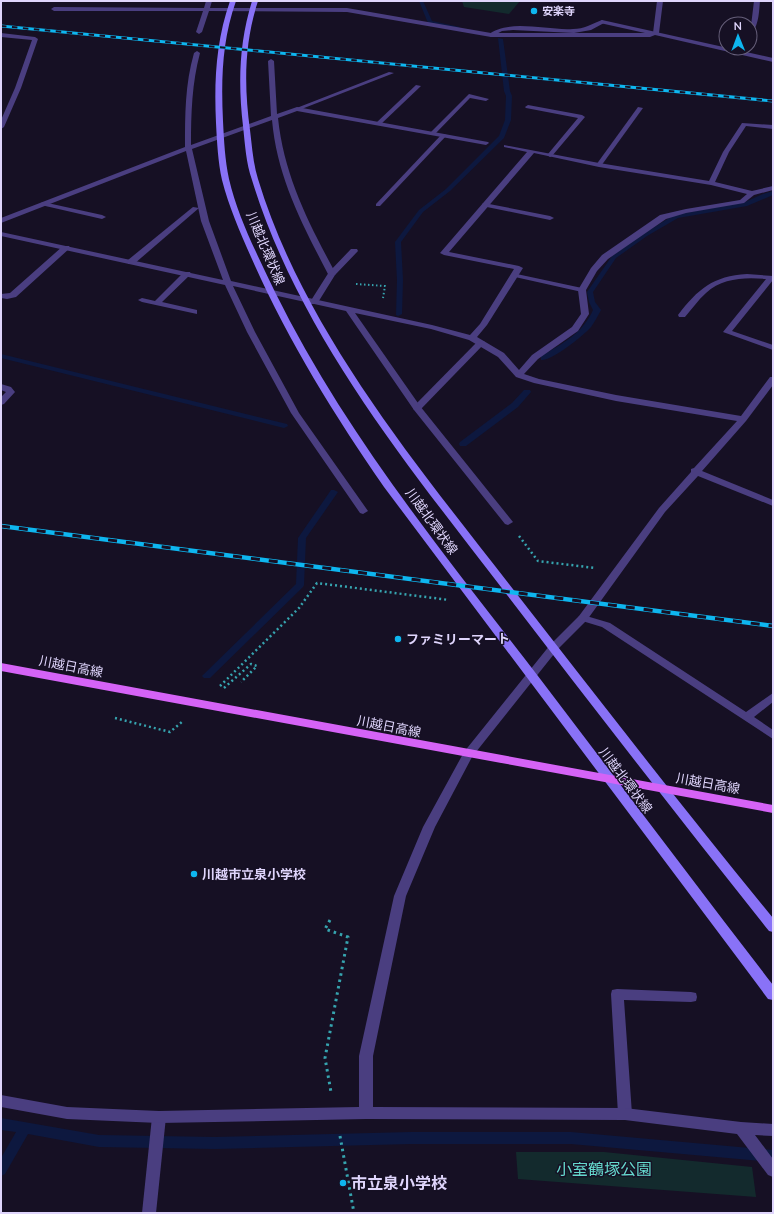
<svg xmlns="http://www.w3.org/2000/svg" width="774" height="1214" font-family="'Nunito Sans','Noto Sans JP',sans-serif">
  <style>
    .green { fill: #132a2d }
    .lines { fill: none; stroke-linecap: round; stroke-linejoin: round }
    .stream { fill: #0d183f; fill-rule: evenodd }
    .path-far2 { stroke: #36a4af; stroke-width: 2; stroke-dasharray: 1.5 2.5; stroke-linecap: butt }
    .path-far1 { stroke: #36a4af; stroke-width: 2.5; stroke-dasharray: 2 3; stroke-linecap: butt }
    .path { stroke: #36a4af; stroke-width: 3; stroke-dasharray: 2.5 4; stroke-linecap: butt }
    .lane { fill: #4a3e80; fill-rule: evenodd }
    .street { fill: #4a3e80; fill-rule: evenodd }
    .secondary { fill: #8972f7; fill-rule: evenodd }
    .primary { fill: #d563f6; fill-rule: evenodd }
    .rail-far1-casing { stroke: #0eb6ef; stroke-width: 3 }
    .rail-casing { stroke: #0eb6ef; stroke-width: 4.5 }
    .rail-far1 { stroke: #161024; stroke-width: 2; stroke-dasharray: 5.5; stroke-linecap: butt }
    .rail { stroke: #161024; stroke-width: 3; stroke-dasharray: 9; stroke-linecap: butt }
    .poi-dot { fill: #0eb6ef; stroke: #161024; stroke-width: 1.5 }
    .labels { text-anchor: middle; stroke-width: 3; stroke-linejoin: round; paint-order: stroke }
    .far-poi-label { font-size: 11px; font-weight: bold; fill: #dfd5fc; stroke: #161024; text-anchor: start }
    .street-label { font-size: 13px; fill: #dfd5fc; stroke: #161024 }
    .poi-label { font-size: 13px; font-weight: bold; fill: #dfd5fc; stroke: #161024; text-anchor: start }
    .near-park-label { font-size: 16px; fill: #65d8cd; stroke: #161024 }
    .near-poi-label { font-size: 16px; font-weight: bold; fill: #dfd5fc; stroke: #161024; text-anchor: start }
  </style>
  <rect width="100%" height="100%" fill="#161024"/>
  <!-- green -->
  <g class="green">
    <polygon points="462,1 520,1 509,14 464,7"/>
    <polygon points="516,1152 604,1152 752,1167 756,1197 518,1179"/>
  </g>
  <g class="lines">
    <!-- stream -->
    <g class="stream">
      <polygon points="419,1 423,1 432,21 460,27 457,29 428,23"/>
      <polygon points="498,38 503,39 510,91 512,96 511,120 504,138 450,191 423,212 401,242 403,280 402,314 398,316 396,315 397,280 395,242 419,210 446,189 499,136 505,120 506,96 504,91"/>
      <path d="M773 191V195L747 206 678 218 647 236 616 258 593 292 595 302 601 310C598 316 595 321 591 327 584 335 552 361 541 360V356C562 344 583 333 593 310L589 302 587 292 612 256 643 234 674 215 745 202 763 194Z"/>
      <polygon points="1,354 287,424 288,426 284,428 1,358"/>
      <polygon points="524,390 530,390 531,392 518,407 466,446 460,446 459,444 460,442 512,403"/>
      <polygon points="331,490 334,490 338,492 306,538 304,585 303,587 210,678 204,678 202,676 204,674 296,584 298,538"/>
      <polygon points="1,1118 99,1135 215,1137 411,1132 571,1132 773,1150 773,1162 571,1144 411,1144 215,1149 99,1147 28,1134 5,1174 1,1176 1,1158 16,1132 1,1130"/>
    </g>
    <!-- path-far2 -->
    <polyline class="path-far2" points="356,284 385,286 383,298"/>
    <!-- path-far1 -->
    <g class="path-far1">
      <polyline points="519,536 538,561 595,568"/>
      <polyline points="220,686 299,608 317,583 449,600"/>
      <polyline points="224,688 251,664 257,666 241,682"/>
      <polyline points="115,718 170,732 183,721"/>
    </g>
    <!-- path -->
    <g class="path">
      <polyline points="330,920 325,929 348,937 325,1058 331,1092"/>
      <polyline points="340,1136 354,1213"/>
    </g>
    <!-- lane -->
    <g class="lane">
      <polygon points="657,1 663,1 659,33 656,35 653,33"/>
      <path d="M754 1H760C759 11 759 28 750 34Z"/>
      <path d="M602 20 605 22 604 23 591 30 574 33 513 30 502 31 491 37 488 35C508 18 548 31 573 29 584 29 592 24 602 20Z"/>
      <polygon points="389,72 394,73 299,110 294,109"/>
      <polygon points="416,85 421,86 380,125 376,125 376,123"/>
      <polygon points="469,94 489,99 486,101 470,98 435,134 431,134 431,132"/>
      <polygon points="528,105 582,115 585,117 552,156 550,157 547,155 548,154 578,118 526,108 525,107"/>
      <polygon points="638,107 643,108 601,166 597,166 596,165"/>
      <polygon points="442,134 447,135 380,206 376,206 376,204"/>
      <polygon points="43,202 102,215 106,217 102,219 41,205 41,203"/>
      <polygon points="484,203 550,216 554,218 550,220 482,206 482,204"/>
      <polygon points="193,207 199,208 134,264 128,264 128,260"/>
      <polygon points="63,246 69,246 70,248 16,297 7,299 1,298 1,294 10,293"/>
      <polygon points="351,249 357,249 358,251 335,275 317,304 311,304 310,302 329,272"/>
      <polygon points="184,272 190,272 191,274 162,302 197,310 197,314 142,302 138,300 142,298 155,301"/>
      <polygon points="512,273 582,288 586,290 582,292 515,277 512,277"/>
      <path d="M747 274 773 276V280L732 331 773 345V350L723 332 766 279C745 277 722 278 706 293 698 300 692 309 685 317H679L678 315C698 289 713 276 747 274Z"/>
      <polygon points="478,341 484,341 485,343 420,410 414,410 413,408 414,406"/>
      <polygon points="1,384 11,387 15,392 4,404 1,405 1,397 6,392 1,390"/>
      <polygon points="583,615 610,623 746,712 773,693 773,702 754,717 773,730 773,739 602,627 579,620 578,618 579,616"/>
      <polygon points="617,989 691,992 696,993 697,997 696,1001 691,1002 624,1000 632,1114 630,1118 625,1120 620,1118 618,1114 611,994 612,990"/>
      <polygon points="159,1111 164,1113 166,1117 156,1213 142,1213 152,1117 154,1113"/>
    </g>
    <!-- street -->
    <g class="street">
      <polygon points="206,1 212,1 210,8 347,8 491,33 645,33 600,23 599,22 602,20 773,58 773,62 655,35 650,37 491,37 347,12 209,11 202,32 199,34 196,32 203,11 54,11 51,9 54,7 204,8"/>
      <polygon points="1,33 35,37 38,39 21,88 4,127 1,129 1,120 15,88 32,40 1,37"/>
      <path d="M197 51 200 53C192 83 191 113 191 145L271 116 268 61 271 59 274 61 277 114 297 107 488 142 489 143 486 145 297 111 278 118C284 176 309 224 336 274L332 276 328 274C302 224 277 177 272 120L192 149 209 221 231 281 432 325 470 335 480 324 514 269 444 255 440 253 527 152 504 147V145L599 163 709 181 723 152 742 123 773 125V129L746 126 729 152 715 182 752 191 773 186V190L754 195 744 203 686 213 666 219 608 259 597 271 586 290 589 314 578 331 538 359 524 374 539 379 616 395 741 416 770 377H773V385L746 421 702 471 773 500V506L698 476 665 512 587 620 558 649 472 757 435 827 406 896 373 1056V1107L625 1108 741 1122 773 1124V1136L755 1135 773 1159V1177L768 1175 737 1134 625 1120 366 1119 159 1123 67 1119 1 1107V1095L67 1107 159 1111 359 1107V1056L394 896 423 827 464 752 550 645 579 616 659 508 691 472V469L694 468 737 421 616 401 534 383 516 377 498 357 469 340 431 329 355 313 420 406 513 522 508 525 505 524 414 410 346 311 233 286 255 332 299 413 368 511 363 514 360 513 291 413 247 332 225 285 1 236V232L223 280 201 221 186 151 1 223V218L185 147C185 115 185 84 194 53ZM534 153 599 167 711 185 747 194 740 200 686 209 660 215 602 255 591 268 578 290 581 314 572 327 532 355 519 370 504 353 477 337 487 325 523 268 519 266 449 252Z"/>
    </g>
    <!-- secondary -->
    <g class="secondary">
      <path d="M230 1H236C222 40 221 80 223 121 224 141 225 160 229 179 238 218 258 256 275 292 345 434 445 555 541 680 618 781 695 884 773 985V1000L768 999 739 960 384 487C333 413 287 339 251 257 240 232 229 207 222 180 218 162 217 142 216 123 214 81 216 41 230 1Z"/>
      <path d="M252 1H258C244 44 244 86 250 130 252 146 253 163 258 179 303 328 415 463 509 584 596 696 683 808 773 918V932L769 931C678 817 589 702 501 587 405 462 299 333 252 180 246 163 245 144 243 126 238 83 239 43 252 1Z"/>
    </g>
    <!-- primary -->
    <polygon class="primary" points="1,663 773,805 773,813 1,671"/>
    <defs>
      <polyline id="rail-far1" points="1,26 773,101"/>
      <polyline id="rail" points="1,526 773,626"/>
    </defs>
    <!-- rail-far1 casing -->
    <use href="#rail-far1" class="rail-far1-casing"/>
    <!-- rail casing -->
    <use href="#rail" class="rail-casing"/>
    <!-- rail-far1 -->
    <use href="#rail-far1" class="rail-far1"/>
    <!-- rail -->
    <use href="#rail" class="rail"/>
  </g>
  <!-- markers -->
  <g class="poi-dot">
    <circle cx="534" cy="11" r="4"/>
    <circle cx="398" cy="639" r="4"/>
    <circle cx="194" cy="874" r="4"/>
    <circle cx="343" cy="1183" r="4"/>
  </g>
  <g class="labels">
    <!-- far-poi labels -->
    <g class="far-poi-label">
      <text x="542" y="15">安楽寺</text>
    </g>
    <!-- street labels -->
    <g class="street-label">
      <text transform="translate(266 248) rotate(67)" y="5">川越北環状線</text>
      <text transform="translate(432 521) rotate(54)" y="5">川越北環状線</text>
      <text transform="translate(71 666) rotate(11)" y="5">川越日高線</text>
      <text transform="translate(389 726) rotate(11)" y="5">川越日高線</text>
      <text transform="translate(626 780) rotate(53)" y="5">川越北環状線</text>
      <text transform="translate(708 783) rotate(10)" y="5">川越日高線</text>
    </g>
    <!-- poi labels -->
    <g class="poi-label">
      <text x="406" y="644">ファミリーマート</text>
      <text x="202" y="879">川越市立泉小学校</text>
    </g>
    <!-- near-park labels -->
    <g class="near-park-label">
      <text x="604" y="1175">小室鶴塚公園</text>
    </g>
    <!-- near-poi labels -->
    <g class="near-poi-label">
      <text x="351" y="1189">市立泉小学校</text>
    </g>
  </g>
  <!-- border -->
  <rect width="774" height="1214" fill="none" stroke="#dfd5fc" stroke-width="4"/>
  <!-- north arrow -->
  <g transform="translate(738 36) rotate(359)"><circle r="19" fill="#161024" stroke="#665f7a"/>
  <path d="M0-3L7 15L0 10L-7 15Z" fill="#0eb6ef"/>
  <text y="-6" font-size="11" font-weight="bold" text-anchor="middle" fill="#dfd5fc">N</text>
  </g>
</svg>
